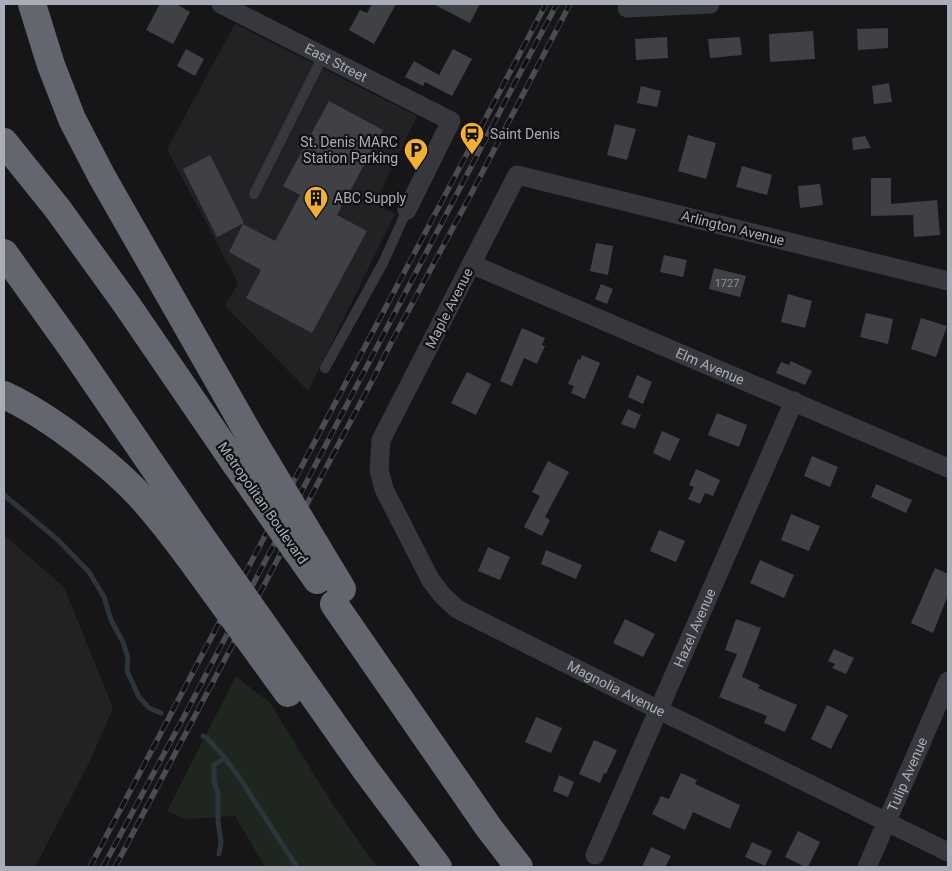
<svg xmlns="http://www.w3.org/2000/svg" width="952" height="871" font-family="Roboto,sans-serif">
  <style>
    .built { fill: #222225 }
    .green { fill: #1e261f }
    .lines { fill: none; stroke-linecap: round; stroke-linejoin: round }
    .stream { stroke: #2c353c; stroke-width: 5 }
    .building { fill: #404145 }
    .lane { stroke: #37383d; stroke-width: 10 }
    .street { stroke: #37383d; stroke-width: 19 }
    .highway { stroke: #63666e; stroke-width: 28 }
    .rail-casing { stroke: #4a4c52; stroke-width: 5.5 }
    .rail { stroke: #111113; stroke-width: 4; stroke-dasharray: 11; stroke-linecap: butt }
    .highway-bridge { stroke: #63666e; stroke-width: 28 }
    .labels { text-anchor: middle; stroke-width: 4.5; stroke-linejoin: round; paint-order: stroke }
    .number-label { font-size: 11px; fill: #8e929b }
    .street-label { font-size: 14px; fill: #a8adb8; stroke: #111113 }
    .poi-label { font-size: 14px; fill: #a8adb8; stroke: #111113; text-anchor: start }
  </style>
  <rect width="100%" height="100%" fill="#161618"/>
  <!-- built -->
  <g class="built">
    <polygon points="235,24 417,116 375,203 395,214 308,391 225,306 238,283 167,149"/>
    <polygon points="4,535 64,587 113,708 91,759 35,867 4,867"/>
  </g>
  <!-- green -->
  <polygon class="green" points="236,676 270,703 333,805 377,867 265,867 235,816 186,819 167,811"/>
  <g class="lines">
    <!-- stream -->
    <g class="stream">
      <polyline points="4,495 57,539 89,572 104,597 111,620 123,642 128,658 127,671 139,697 149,708 161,713"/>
      <polyline points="203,736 207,738 225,758 239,777 297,867"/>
      <polyline points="219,854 221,842 218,821 218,794 214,780 214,765 225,758"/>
    </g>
  </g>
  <!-- building -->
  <g class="building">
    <polygon points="160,4 176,4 190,12 173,44 146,30"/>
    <polygon points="372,4 396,4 374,44 349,30 360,10 367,13"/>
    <polygon points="433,4 480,4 470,23"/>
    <polygon points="888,28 888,48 858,50 857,29"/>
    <polygon points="813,31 815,59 770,62 769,34"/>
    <polygon points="667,37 668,58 636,60 635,39"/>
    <polygon points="740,37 742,55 710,58 708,39"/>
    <polygon points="186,49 204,59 195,76 177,66"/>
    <polygon points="453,49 472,59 452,96 425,82 423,86 405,77 414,61 439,75"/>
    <polygon points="889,83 892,102 874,104 872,86"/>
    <polygon points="641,86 661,91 657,107 637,103"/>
    <polygon points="329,101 383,130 337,215 367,231 312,333 246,298 261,270 229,252 243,224 275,241 300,195 283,186"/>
    <polygon points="615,124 636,129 627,160 607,155"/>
    <polygon points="688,135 716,143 706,179 678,171"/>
    <polygon points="865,136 871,148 853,150 852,138"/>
    <polygon points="210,155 244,223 217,237 183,169"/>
    <polygon points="742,166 772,175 767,195 736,187"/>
    <polygon points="871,178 891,178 891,204 937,200 940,235 914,237 913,215 871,216"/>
    <polygon points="820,184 823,205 800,208 798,186"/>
    <polygon points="596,243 613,246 608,275 590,271"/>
    <polygon points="664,255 687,260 683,277 660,272"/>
    <polygon points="714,268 746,276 740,297 709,289"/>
    <polygon points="601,284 613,289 607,304 595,299"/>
    <polygon points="788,294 812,301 805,328 781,322"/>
    <polygon points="866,313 893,319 888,344 860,337"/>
    <polygon points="921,318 947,326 936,357 911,349"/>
    <polygon points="522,328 545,338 542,345 545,346 537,364 524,358 512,386 500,381"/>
    <polygon points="582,355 600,363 585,399 571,393 574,386 568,384 578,359 580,360"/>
    <polygon points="791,361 812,371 805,385 776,373 781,362 789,365"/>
    <polygon points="467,372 491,384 476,415 451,403"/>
    <polygon points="637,375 652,382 643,404 628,397"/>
    <polygon points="628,409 641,415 635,429 621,424"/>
    <polygon points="717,413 747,425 739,447 708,435"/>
    <polygon points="662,431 680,439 670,461 653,453"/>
    <polygon points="812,456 838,467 830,487 804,476"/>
    <polygon points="548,461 569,472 545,517 550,520 542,536 524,527 540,496 532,492"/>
    <polygon points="696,469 720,480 713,496 705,493 700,504 688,499 694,487 689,485"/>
    <polygon points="876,484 912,500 906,513 871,497"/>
    <polygon points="791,514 820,526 809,551 781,540"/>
    <polygon points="659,530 685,541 676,562 650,551"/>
    <polygon points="488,547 510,557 500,580 478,571"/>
    <polygon points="546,550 582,565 576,579 541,564"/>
    <polygon points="760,560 794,575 784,598 750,583"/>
    <polygon points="935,568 948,574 948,595 933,633 911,623"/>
    <polygon points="625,619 655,634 643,657 613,643"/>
    <polygon points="736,619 761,628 742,677 760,685 758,688 797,705 785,732 764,723 767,716 719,697 737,654 725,650"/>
    <polygon points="834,649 854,658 846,674 832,668 835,664 828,661"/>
    <polygon points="827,705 848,715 831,749 811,739"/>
    <polygon points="536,717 562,728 551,753 525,742"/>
    <polygon points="594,740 617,750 606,774 604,773 600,783 579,774"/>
    <polygon points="681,773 697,780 695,784 740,805 730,829 693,812 685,830 652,814 661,796 669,799"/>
    <polygon points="559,775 574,782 568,797 553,791"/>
    <polygon points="798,831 820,842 808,867 805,867 785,857"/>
    <polygon points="752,842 772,851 765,866 745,857"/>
    <polygon points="651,847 671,856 665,867 642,867"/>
  </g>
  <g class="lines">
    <!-- lane -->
    <g class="lane">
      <polyline points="254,194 323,56"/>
      <polyline points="325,368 383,263 407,210"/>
    </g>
    <!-- street -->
    <g class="street">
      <path id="s1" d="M221 4 451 121 407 210"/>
      <polyline points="627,8 710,4"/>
      <path id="s2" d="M471 264 948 468"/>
      <path id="s3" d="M948 281 517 175 381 440 379 470 384 489 430 579 442 595 457 609 659 710 948 852"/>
      <path id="s4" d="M595 855 794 401"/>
      <path id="s5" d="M867 867 948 681"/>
    </g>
    <!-- highway -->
    <g class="highway">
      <polyline points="32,4 51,65 72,119 101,175 250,436"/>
      <polyline points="4,142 57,208 127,305 235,463"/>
      <polyline points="4,253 72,348 198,532"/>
      <path d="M4 395C41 412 74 437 105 463 118 474 130 485 141 497 157 515 172 534 187 554"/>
      <polyline points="334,604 489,828 519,867"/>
      <polyline points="298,674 365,769 438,867"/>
    </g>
    <defs>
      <g id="rail">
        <polyline points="90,867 546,4"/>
        <polyline points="103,867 187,711 521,71 557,4"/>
        <polyline points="115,867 373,379 391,343 469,198 570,4"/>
      </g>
    </defs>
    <!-- rail casing -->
    <use href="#rail" class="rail-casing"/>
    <!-- rail -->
    <use href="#rail" class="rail"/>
    <!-- highway-bridge -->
    <g class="highway-bridge">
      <polyline points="250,436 342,589"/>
      <polyline points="235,463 317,580"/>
      <polyline points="198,532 298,674"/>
      <polyline points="187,554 288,693"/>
    </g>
  </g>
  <!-- icons -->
  <defs>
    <symbol id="station-pin" viewBox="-11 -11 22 30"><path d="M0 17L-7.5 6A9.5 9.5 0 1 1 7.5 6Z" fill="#f2b134" stroke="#111113"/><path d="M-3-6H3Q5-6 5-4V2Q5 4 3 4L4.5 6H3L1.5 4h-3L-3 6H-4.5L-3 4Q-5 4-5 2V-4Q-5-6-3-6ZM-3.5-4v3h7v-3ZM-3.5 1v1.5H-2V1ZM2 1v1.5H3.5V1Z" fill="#111"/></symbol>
    <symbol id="parking-pin" viewBox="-11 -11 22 30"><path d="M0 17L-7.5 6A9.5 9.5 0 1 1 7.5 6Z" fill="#f2b134" stroke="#111113"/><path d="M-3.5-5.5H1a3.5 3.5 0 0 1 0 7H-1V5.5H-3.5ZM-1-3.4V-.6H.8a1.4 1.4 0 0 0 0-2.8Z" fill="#111"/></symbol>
    <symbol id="building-pin" viewBox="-11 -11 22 30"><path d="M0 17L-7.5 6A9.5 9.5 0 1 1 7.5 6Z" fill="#f2b134" stroke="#111113"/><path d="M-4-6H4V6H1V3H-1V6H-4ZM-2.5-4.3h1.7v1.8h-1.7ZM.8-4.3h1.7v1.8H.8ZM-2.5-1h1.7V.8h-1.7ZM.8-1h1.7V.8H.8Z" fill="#111"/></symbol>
  </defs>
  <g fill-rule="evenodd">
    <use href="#station-pin" x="458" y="120" width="28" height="38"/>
    <use href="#parking-pin" x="402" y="136" width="28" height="38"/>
    <use href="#building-pin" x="302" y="184" width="28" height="38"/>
  </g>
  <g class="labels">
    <!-- number labels -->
    <g class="number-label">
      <text x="727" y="287">1727</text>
    </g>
    <!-- street labels -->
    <g class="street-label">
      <text dy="5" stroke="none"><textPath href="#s1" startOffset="129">East Street</textPath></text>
      <text transform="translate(733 228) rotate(14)" y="5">Arlington Avenue</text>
      <text transform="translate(449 308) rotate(-63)" y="5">Maple Avenue</text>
      <text dy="5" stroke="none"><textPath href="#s2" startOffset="260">Elm Avenue</textPath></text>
      <text transform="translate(263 503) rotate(55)" y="5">Metropolitan Boulevard</text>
      <text dy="5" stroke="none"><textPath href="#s4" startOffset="248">Hazel Avenue</textPath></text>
      <text dy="5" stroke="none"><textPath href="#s3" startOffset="1111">Magnolia Avenue</textPath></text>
      <text dy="5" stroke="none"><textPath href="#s5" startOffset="101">Tulip Avenue</textPath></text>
    </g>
    <!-- poi labels -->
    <g class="poi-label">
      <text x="490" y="139">Saint Denis</text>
      <text x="398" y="147" text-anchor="end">St. Denis MARC<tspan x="398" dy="16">Station Parking</tspan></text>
      <text x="334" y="203">ABC Supply</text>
    </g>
  </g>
  <!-- border -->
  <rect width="952" height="871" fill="none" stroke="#a8adb8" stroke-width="10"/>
</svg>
